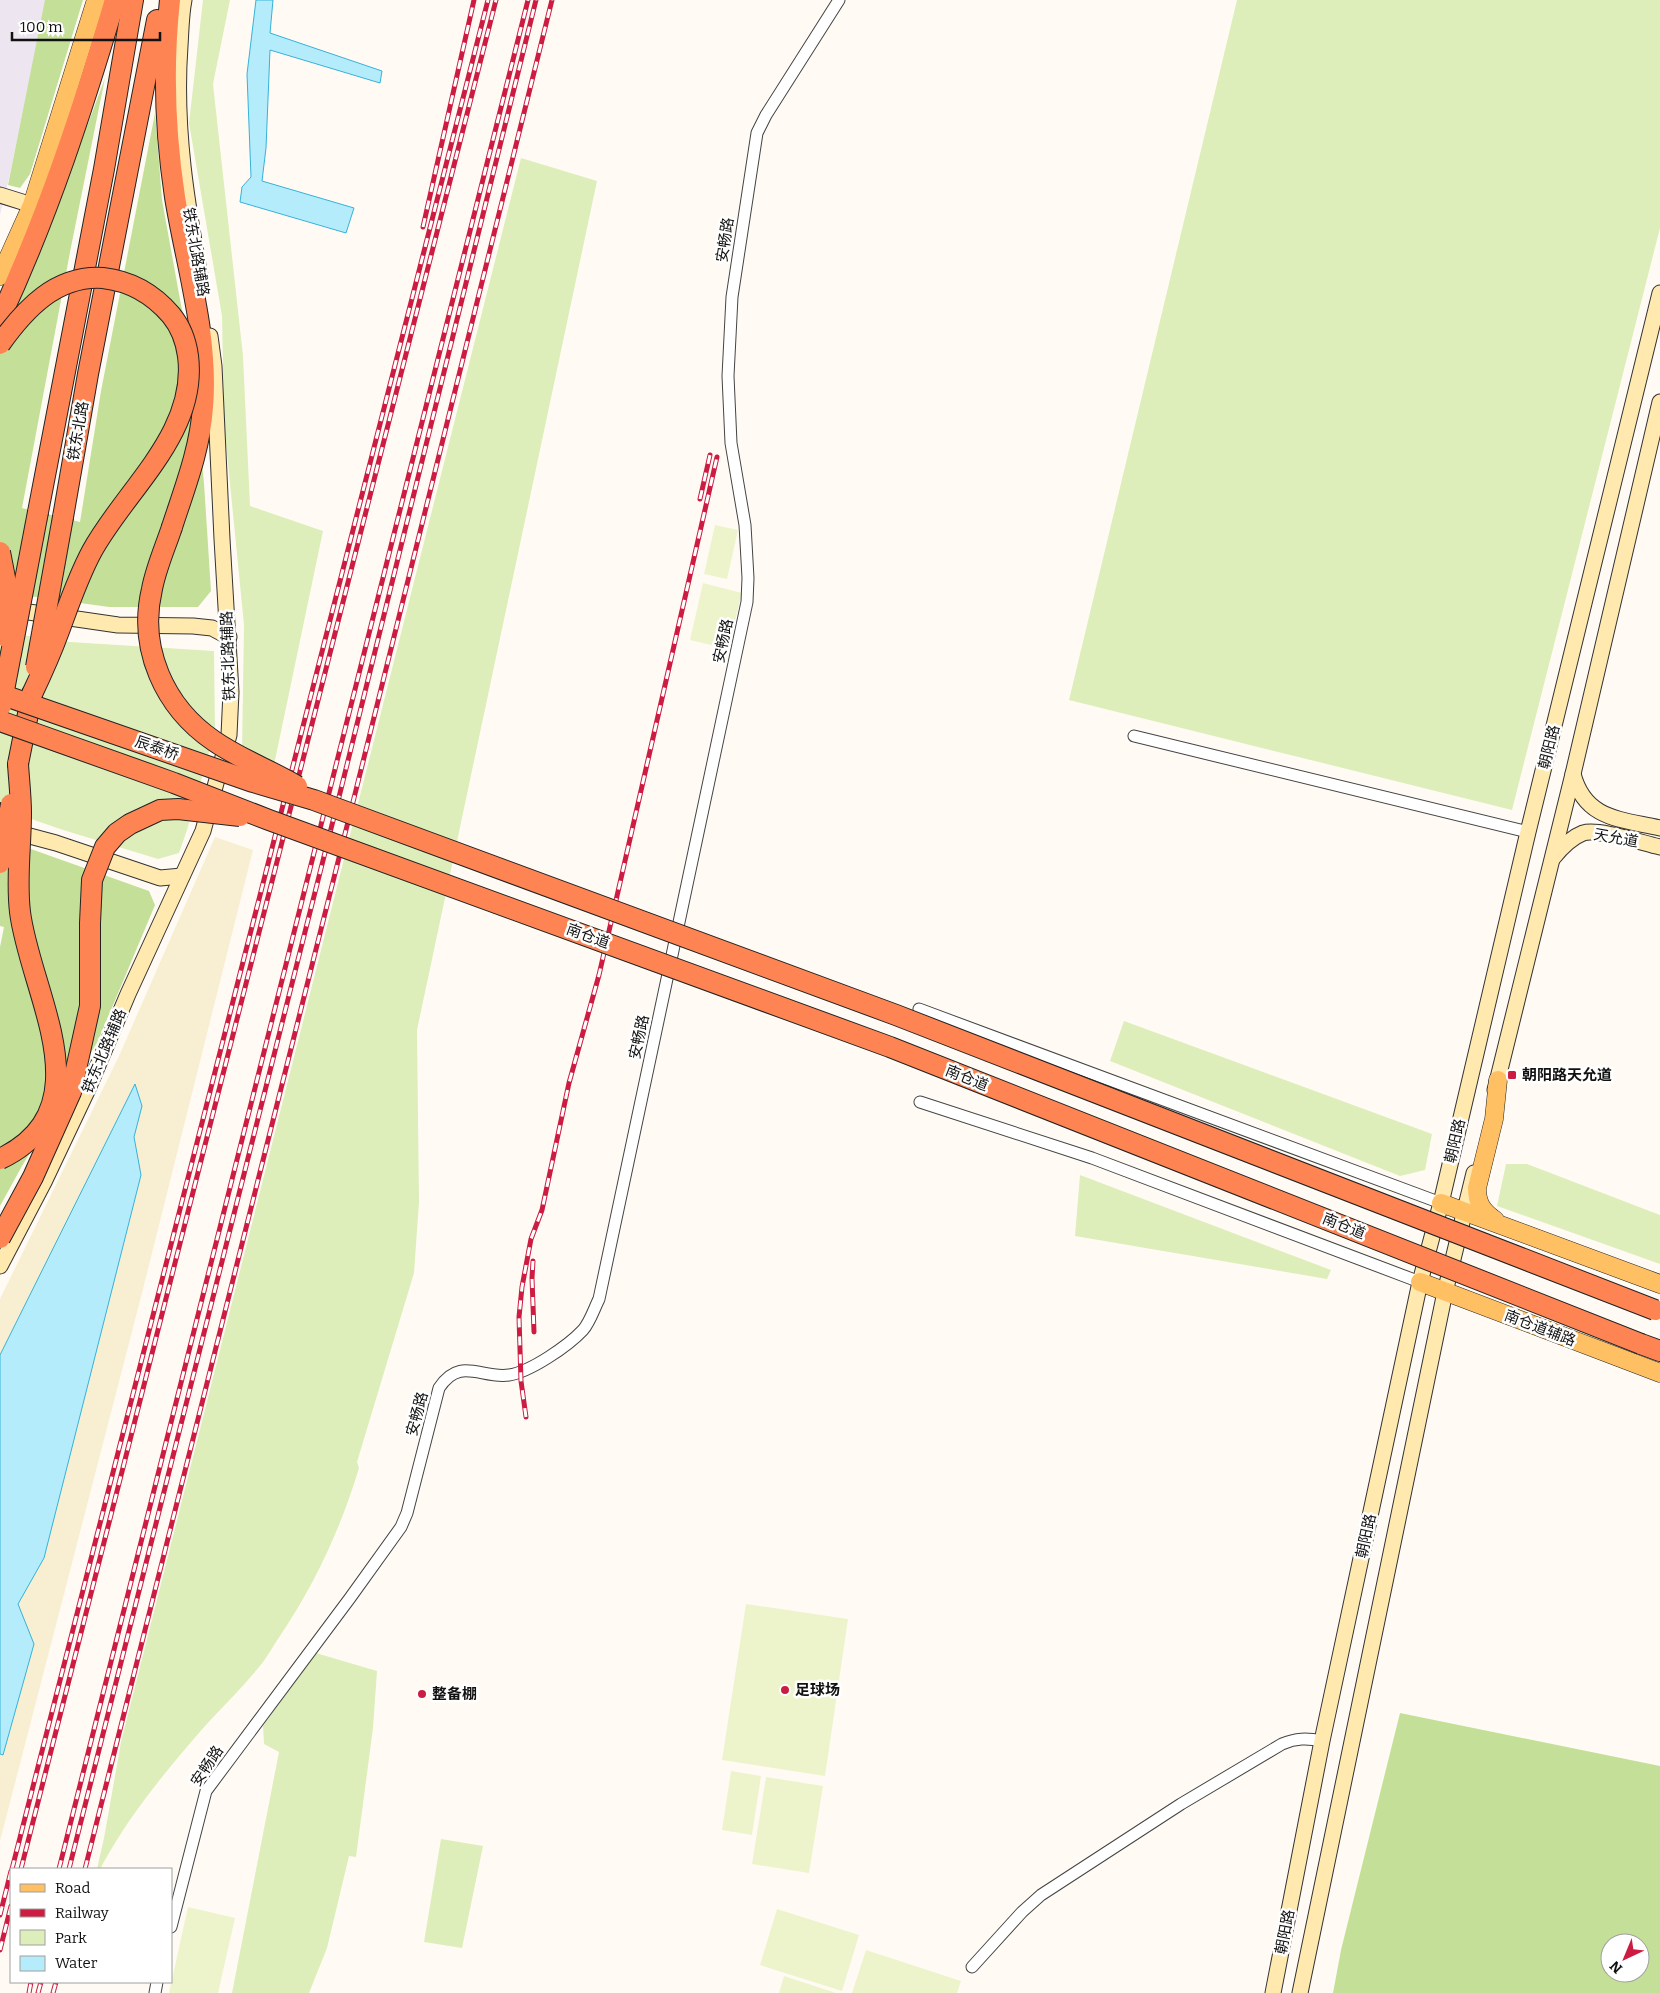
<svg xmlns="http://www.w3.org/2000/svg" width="1660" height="1993" font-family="Bitter,'Noto Sans SC',serif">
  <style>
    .industrial { fill: #ede5ef }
    .farmland { fill: #f8eed1 }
    .green { fill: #ddeeba }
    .forest { fill: #c4e098; fill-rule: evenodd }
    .pitch { fill: #edf4cc }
    .water { fill: #b5ecfb; stroke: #36b2d8 }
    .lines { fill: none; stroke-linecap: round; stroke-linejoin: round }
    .street-casing { stroke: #444; stroke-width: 13 }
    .secondary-casing { stroke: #333; stroke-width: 17 }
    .primary-casing { stroke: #222; stroke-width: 19 }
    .highway-casing { stroke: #222; stroke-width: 22 }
    .street { stroke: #fff; stroke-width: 11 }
    .secondary { stroke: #ffe9af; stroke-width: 15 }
    .primary { stroke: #ffc064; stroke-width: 18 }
    .highway { stroke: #fe8553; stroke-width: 20 }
    .rail-casing { stroke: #cd1c42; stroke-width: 5 }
    .rail { stroke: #fff; stroke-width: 3; stroke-dasharray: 9; stroke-linecap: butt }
    .highway-bridge-casing { stroke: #222; stroke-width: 22; stroke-linecap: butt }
    .highway-bridge { stroke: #fe8553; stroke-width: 20 }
    .poi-dot { fill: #cd1c42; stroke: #fff; stroke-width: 2 }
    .labels { text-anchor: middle; stroke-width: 5; stroke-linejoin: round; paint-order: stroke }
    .street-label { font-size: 15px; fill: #111; stroke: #fff }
    .poi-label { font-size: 15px; font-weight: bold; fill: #111; stroke: #fff; text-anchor: start }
  </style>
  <rect width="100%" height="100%" fill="#fffbf4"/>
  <!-- industrial -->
  <polygon class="industrial" points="0,0 46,0 10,174 0,215"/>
  <!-- farmland -->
  <polygon class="farmland" points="215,837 253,850 143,1289 0,1841 0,1299 119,1056"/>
  <!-- green -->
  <g class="green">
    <polygon points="203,0 230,0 213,84 243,356 250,506 323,531 274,765 242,752 244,625 224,423 222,316 189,123"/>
    <polygon points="1237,0 1660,0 1660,228 1512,810 1069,700"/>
    <path d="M521 158 597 181 417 1030 419 1202 414 1273 357 1462 359 1468C341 1528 315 1584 280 1636 273 1646 267 1658 259 1667 242 1688 223 1706 205 1726 165 1772 129 1815 100 1869H97L104 1838 121 1742Z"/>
    <polygon points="0,632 70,642 214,651 215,731 187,830 179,853 158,859 60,829 0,808"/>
    <polygon points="1124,1021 1432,1134 1425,1170 1400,1176 1110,1061"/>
    <polygon points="1506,1164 1527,1164 1660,1215 1660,1264 1497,1206"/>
    <polygon points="1080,1175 1331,1270 1327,1279 1075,1236"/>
    <polygon points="316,1653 377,1671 373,1728 356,1857 349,1856 327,1948 309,1993 232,1993 279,1752 264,1744 263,1726"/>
    <polygon points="441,1839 483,1846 462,1948 424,1942"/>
  </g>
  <!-- forest -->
  <g class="forest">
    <polygon points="45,0 83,0 30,174 20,188 8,185"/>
    <polygon points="105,78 71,247 22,508 80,522 101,391 155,113 162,200 181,305 189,338 204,483 211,591 198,607 109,607 0,592 0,339 47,234"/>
    <polygon points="0,838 149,891 155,905 98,1041 22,1166 0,1206 0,947 4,927 0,926"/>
    <path d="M1400 1713 1660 1766V1993H1333L1341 1950ZM1610 1943H1640V1973H1610Z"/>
  </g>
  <!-- pitch -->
  <g class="pitch">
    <polygon points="715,525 738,530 727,579 704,574"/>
    <polygon points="703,583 742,593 728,649 690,640"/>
    <polygon points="746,1604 848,1619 825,1776 722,1760"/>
    <polygon points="731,1771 761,1776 752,1835 722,1830"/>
    <polygon points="766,1777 823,1786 809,1873 752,1864"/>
    <polygon points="188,1907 235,1918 218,1993 169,1993"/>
    <polygon points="777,1909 859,1935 842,1991 760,1965"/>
    <polygon points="866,1950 961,1981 957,1993 852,1993"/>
    <polygon points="784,1976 836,1993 779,1993"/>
  </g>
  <!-- water -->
  <g class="water">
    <polygon points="256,0 273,0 270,33 382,71 380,83 270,50 266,148 262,181 354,208 346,233 240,202 242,187 251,177 247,74"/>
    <polygon points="135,1084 142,1106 134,1137 141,1175 44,1558 18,1604 34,1644 3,1755 0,1754 0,1355"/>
  </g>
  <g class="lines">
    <defs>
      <g id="street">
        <polyline points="1134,736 1528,832"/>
        <polyline points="919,1009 1441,1203"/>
        <polyline points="920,1102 1092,1158 1420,1282"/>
        <path d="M171 1927 206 1791 350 1598 401 1527 407 1513 439 1388C460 1356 481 1379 509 1375 530 1372 568 1346 583 1330 590 1322 594 1309 599 1299L747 602 748 578 745 525 731 443 728 376 732 297 757 133 766 115 839 0"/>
        <path d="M972 1967 1022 1912 1041 1895 1181 1804 1282 1744C1296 1738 1307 1738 1322 1741"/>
        <polyline points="155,1993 157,1982"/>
      </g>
      <g id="secondary">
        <path d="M184 0C181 15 181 31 180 46 174 129 187 205 202 286"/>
        <polyline points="0,195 32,205"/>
        <polyline points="8,609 118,625 193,626 212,628 229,637"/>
        <path d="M1573 774C1585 820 1621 819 1660 828"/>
        <polyline points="11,831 56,843 160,878 182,876"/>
        <path d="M1553 858C1561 848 1570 838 1583 833 1598 828 1642 843 1660 847"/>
        <polyline points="1495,1090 1573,774 1660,402"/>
        <polyline points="0,1266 44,1182 88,1089 128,994 203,831 229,735 231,692 222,539 214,366 210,336"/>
        <polyline points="1273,1993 1322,1741 1420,1282 1441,1203 1528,832 1660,293"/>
        <polyline points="1300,1993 1445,1292 1474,1173"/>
      </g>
      <g id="primary">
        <polyline points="0,276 32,205 96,0"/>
        <polyline points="1441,1203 1660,1284"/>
        <path d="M1495 1220C1482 1211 1477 1203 1477 1188L1494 1119 1498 1080"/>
        <polyline points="1420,1282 1660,1373"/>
      </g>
      <g id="highway">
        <path d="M170 0C163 65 165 131 175 197 186 265 209 337 203 407 200 449 185 487 172 527"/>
        <path d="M0 318C48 215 83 108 115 0"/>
        <polyline points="38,512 104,169 133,0"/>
        <polyline points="63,517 88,374 157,20"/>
        <polyline points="18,764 32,694"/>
        <polyline points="1641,1344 1660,1351"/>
      </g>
    </defs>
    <!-- street casing -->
    <use href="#street" class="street-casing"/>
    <!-- secondary casing -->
    <use href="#secondary" class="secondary-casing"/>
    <!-- primary casing -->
    <use href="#primary" class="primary-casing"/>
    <!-- highway casing -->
    <use href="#highway" class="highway-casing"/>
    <!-- street -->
    <use href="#street" class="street"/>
    <!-- secondary -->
    <use href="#secondary" class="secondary"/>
    <!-- primary -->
    <use href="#primary" class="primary"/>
    <!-- highway -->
    <use href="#highway" class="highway"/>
    <defs>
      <g id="rail">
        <polyline points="423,227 474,0"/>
        <polyline points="700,499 710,455"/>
        <polyline points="533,1261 532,1278 534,1332"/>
        <polyline points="526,1417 521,1381 519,1317 522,1287 531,1239 542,1210 569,1083 599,975 717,457"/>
        <polyline points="12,1869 488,0"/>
        <polyline points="21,1869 496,0"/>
        <polyline points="59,1869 528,0"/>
        <polyline points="69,1869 340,793 536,0"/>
        <polyline points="85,1869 355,794 552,0"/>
        <polyline points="0,1915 11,1871"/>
        <polyline points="0,1950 11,1906"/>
        <polyline points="29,1993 31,1982"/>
        <polyline points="38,1993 41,1982"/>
        <polyline points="53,1993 56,1982"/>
      </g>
    </defs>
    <!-- rail casing -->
    <use href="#rail" class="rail-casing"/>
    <!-- rail -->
    <use href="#rail" class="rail"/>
    <defs>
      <g id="highway-bridge">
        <path d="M0 344C25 309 56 275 103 278 130 281 153 294 171 315 180 326 186 341 188 356 198 433 126 489 92 551 78 577 69 604 59 631 51 653 42 673 32 694"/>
        <path d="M172 527C165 548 156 568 152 589 138 648 164 707 214 741 240 759 270 770 297 786"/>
        <polyline points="0,552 5,578 6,637"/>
        <polyline points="36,667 63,517"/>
        <polyline points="0,694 253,782 314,800 896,1015 1655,1310"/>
        <polyline points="1,706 38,512"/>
        <polyline points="0,721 174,783 269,820 890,1047 1641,1344"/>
        <polyline points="0,863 11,804"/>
        <path d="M0 1159C107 1108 30 994 20 912 16 879 21 846 21 813 21 797 19 780 18 764"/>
        <polyline points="0,1238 33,1177 71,1092 90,1006 90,923 92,880 105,847 117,833 130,824 160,810 178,809 240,816"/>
      </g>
    </defs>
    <!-- highway-bridge casing -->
    <use href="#highway-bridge" class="highway-bridge-casing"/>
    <!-- highway-bridge -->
    <use href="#highway-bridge" class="highway-bridge"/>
  </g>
  <!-- markers -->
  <g class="poi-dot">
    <rect x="1507" y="1070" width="10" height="10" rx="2.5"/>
    <circle cx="785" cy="1690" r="5"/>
    <circle cx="422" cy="1694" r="5"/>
  </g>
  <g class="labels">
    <!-- street labels -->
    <g class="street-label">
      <text transform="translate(725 240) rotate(-81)" y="5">安畅路</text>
      <text transform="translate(196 252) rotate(80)" y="5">铁东北路辅路</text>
      <text transform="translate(78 431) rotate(-80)" y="5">铁东北路</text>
      <text transform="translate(723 641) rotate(-78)" y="5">安畅路</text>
      <text transform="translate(228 656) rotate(-92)" y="5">铁东北路辅路</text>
      <text transform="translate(1549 747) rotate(-76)" y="5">朝阳路</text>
      <text transform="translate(157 748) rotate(19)" y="5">辰泰桥</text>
      <text transform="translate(1616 838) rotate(10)" y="5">天允道</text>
      <text transform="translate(588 936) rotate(20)" y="5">南仓道</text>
      <text transform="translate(639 1037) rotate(-78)" y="5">安畅路</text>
      <text transform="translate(104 1051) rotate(-67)" y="5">铁东北路辅路</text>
      <text transform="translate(967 1078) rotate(22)" y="5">南仓道</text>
      <text transform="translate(1455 1141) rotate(-77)" y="5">朝阳路</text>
      <text transform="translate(1344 1226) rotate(22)" y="5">南仓道</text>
      <text transform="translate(1540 1328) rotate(21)" y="5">南仓道辅路</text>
      <text transform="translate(417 1414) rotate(-75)" y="5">安畅路</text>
      <text transform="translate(1366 1536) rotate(-78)" y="5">朝阳路</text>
      <text transform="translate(207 1766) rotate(-56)" y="5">安畅路</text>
      <text transform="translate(1285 1932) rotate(-79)" y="5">朝阳路</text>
    </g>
    <!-- poi labels -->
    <g class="poi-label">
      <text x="1522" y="1080">朝阳路天允道</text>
      <text x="795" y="1695">足球场</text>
      <text x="432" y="1699">整备棚</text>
    </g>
  </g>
  <!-- legend -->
  <rect x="10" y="1868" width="162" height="115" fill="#ffffff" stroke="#a0a0a0"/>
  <rect x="20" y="1884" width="25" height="8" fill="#ffc064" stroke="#a0a0a0"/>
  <text x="55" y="1893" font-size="15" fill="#111111">Road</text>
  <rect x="20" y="1909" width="25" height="8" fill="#cd1c42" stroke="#a0a0a0"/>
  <text x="55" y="1918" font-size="15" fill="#111111">Railway</text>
  <rect x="20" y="1930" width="25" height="15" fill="#ddeeba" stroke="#a0a0a0"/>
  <text x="55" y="1943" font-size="15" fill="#111111">Park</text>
  <rect x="20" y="1956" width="25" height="15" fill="#b5ecfb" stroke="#a0a0a0"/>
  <text x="55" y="1968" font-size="15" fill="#111111">Water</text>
  <!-- north arrow -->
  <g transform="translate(1625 1958) rotate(224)"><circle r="24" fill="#ffffff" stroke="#a0a0a0"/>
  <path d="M0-4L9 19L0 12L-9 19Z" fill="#cd1c42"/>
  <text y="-8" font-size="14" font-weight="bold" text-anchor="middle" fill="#111111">N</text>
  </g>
  <!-- scale -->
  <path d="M12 32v8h148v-8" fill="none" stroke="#111111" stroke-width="2.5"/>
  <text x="20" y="32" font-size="15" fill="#111111" stroke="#ffffff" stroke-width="4" paint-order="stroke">100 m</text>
</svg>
